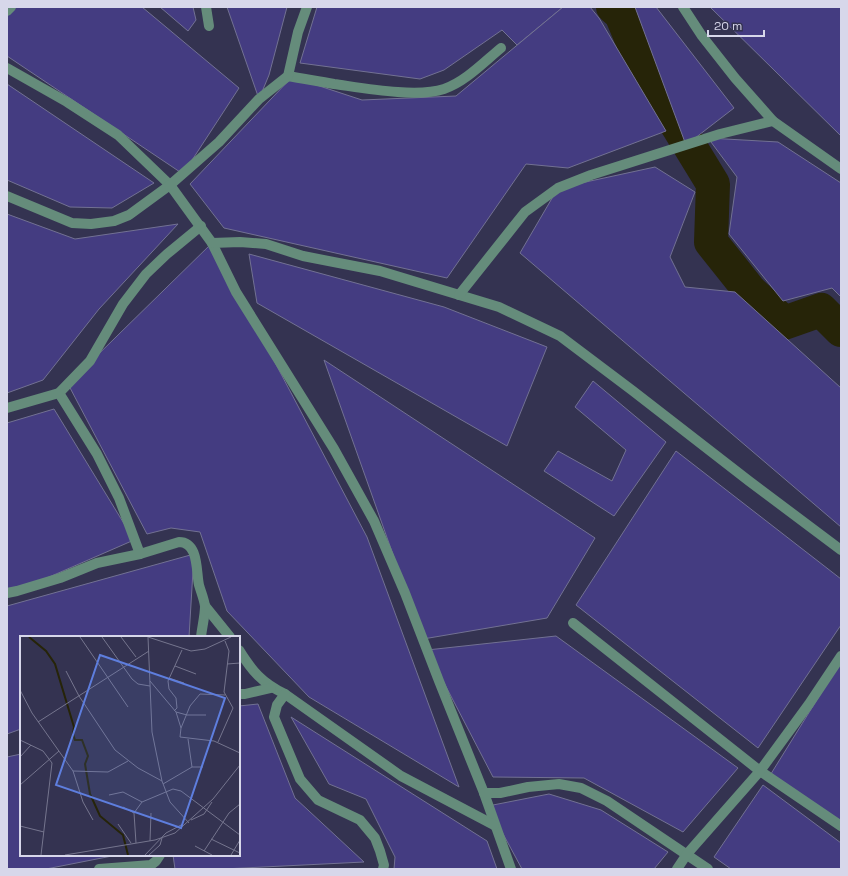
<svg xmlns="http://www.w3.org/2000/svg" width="848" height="876" font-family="'Space Grotesk',sans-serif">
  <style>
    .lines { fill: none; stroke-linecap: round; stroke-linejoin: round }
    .river { stroke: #262408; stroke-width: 34 }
    .building { fill: #443c81; stroke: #727193 }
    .minor { stroke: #658c7b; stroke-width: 10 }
    .inset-river { fill: none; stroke: #262408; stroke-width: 2 }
    .inset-road { fill: none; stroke: #75758e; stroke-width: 1 }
    .view { fill: #5e7ede; fill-opacity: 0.15; stroke: #5e7ede; stroke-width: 2 }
    .inset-edge { fill: none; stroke: #d7d7ea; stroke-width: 2 }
  </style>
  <rect width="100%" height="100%" fill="#343351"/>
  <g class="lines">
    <!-- river -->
    <polyline class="river" points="613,7 621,14 647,76 713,184 711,242 750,291 784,323 821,310 841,330"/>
  </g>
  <!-- building -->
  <g class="building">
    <polygon points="16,7 142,7 239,88 183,174 7,56 7,16"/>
    <polygon points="160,7 193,7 196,20 188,31"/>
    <polygon points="227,7 287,7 269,75 259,99"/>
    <polygon points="317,7 563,7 517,45 502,30 444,70 420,79 300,63"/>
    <polygon points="563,7 590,7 599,18 666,131 568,168 526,164 447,278 224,228 190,184 292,77 362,100 456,96"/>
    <polygon points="635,7 656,7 734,108 686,145"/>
    <polygon points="710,7 841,7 841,136"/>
    <polygon points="7,84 154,183 112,208 70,207 7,180"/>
    <polygon points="708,138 778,142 841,183 841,297 832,288 783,301 729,234 737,177"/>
    <polygon points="655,167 695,192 670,257 685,287 735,292 841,388 841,527 520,253 558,188"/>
    <polygon points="7,214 75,239 178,224 99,309 43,380 7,393"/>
    <polygon points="212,243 367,537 459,787 309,697 227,611 200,532 171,528 147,534 68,384"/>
    <polygon points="249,254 444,307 547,347 507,446 257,303"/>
    <polygon points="324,360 595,538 547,618 423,639"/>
    <polygon points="593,381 666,442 614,516 544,471 558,451 612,481 626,450 575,407"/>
    <polygon points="54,409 134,540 17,591 7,590 7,423"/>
    <polygon points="676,451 841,579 841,625 758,748 576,605"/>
    <polygon points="194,554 189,637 21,637 21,729 7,734 7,606"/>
    <polygon points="556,636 738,768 683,832 584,778 493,777 427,650"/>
    <polygon points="841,661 841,824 769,777"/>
    <polygon points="258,704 295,798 364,862 223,869 175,869 173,855 239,855 239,706"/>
    <polygon points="291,717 487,841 497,869 394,869 395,857 366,799 329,784"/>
    <polygon points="21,754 21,855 117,855 46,869 7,869 7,757"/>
    <polygon points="763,785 841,843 841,869 731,869 714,857"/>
    <polygon points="549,794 601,810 668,852 654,869 522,869 488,806"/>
  </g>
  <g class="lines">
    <!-- minor -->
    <g class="minor">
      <polyline points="206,7 209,26"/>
      <polyline points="683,7 702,36 735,78 773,121 841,169"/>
      <polyline points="7,11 11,7"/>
      <polyline points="7,68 67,102 118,135 170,185 212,243 236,292 334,449 374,521 405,593 439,681 484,793 511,869"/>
      <path d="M288 76C303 79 319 81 334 84 363 88 416 98 444 89 465 82 484 62 501 48"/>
      <polyline points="7,196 72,223 91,224 114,221 129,215 170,185 219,142 259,99 288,76 298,32 307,7"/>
      <polyline points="212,243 240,242 266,244 303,256 380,271 499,307 560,336 633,391 749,481 841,550"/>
      <polyline points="459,295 525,212 558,188 591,175 720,134 773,121"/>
      <polyline points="59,393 97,454 119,498 140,554"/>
      <polyline points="7,408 59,393 90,361 123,304 146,274 167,254 201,226"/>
      <path d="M7 593 17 591 60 578 97 563 140 554 179 542C199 542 196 572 199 585 201 592 204 599 205 606 205 616 202 627 201 637"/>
      <polyline points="205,606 230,637"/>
      <polyline points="573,623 760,771 841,826"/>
      <path d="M239 650C252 671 262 683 285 694L401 776 494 825"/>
      <polyline points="239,694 245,694 271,688"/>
      <polyline points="285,694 277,705 274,717 300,779 318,800 360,820 375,838 380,851 384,865 383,869"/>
      <polyline points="484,793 500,793 528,787 559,784 581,788 607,801 708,869"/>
      <polyline points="99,869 151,865 156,861 160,855"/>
      <polyline points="677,869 687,854 760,771 809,704 841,656"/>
    </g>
  </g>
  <!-- overview -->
  <g transform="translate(20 636)">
    <rect width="220" height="220" fill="#343351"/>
    <path class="inset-river" d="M9 1 26 15 35 28 54 91 53 98 55 104H62L68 120 65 128 70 158 80 180 103 199 108 219"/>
    <path class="inset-road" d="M60 1 108 71M82 1 112 43 118 48 130 50M101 1 116 21M128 1 132 96 142 145 150 166 169 187M128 1 171 15 185 13 211 1M207 28 220 27M155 30 176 38M46 35 59 60 95 114 118 132 142 145M149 42 164 47M130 45 156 76 161 92M0 54 12 77 53 135 63 166 73 184M205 59 180 58 170 70 161 92 160 101 194 105 220 117M154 75 157 72 156 62 149 53 148 45 162 14M156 76 167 79H186M18 86 129 15M168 103 172 131M0 104 23 115 32 127 21 219M198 106 213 72 204 56 209 15 205 5M0 121 11 109M53 135 88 136 108 125M143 148 172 131H183M0 149 39 115M89 159 103 156 122 166M103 171 114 177M171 184 184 178 192 166M98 188 111 207M0 190 24 196M191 203 220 217M130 205 131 177M116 207 114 177 122 166 153 153 161 155 220 199M175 210 192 219M184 215 209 177 220 168M45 219 135 204 155 197 193 163 220 129M125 219 146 197 163 188M129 219 140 209 142 202M211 219 220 204"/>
    <path class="view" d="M80 19 205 62 161 192 36 149Z"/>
    <rect width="220" height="220" class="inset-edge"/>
  </g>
  <!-- border -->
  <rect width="848" height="876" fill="none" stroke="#d7d7ea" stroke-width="16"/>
  <!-- scale -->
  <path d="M708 30v6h56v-6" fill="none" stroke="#d7d7ea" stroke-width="2"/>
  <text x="714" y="30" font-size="12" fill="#d7d7ea" stroke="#343351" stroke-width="3" paint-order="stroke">20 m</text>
</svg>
